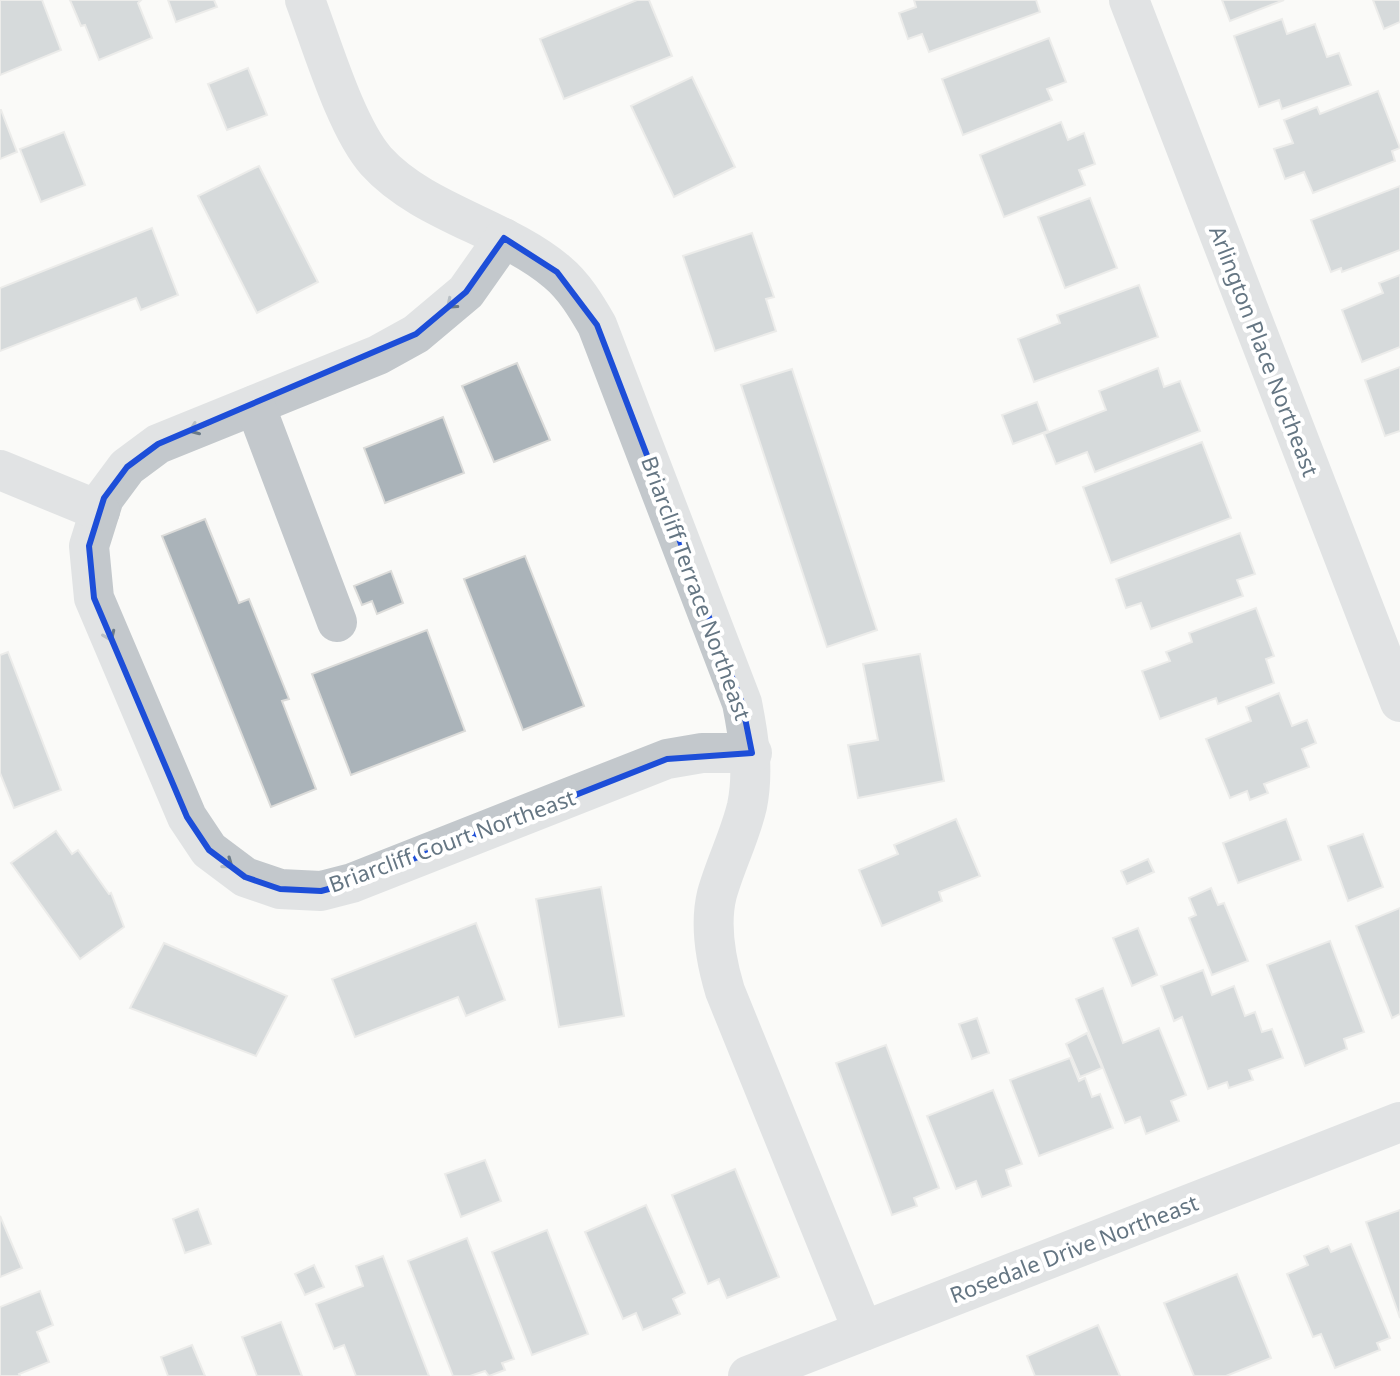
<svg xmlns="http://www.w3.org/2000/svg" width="1400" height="1376" font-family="'Noto Sans',sans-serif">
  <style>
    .building { fill: #aab3b9; stroke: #dcdcda; stroke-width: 2 }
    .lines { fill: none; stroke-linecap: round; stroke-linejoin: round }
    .minor { stroke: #c3c8cc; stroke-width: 40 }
    .oneway { stroke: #6a7a87 }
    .marked { fill: none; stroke: #1d4ed8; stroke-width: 6; stroke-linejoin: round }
    .labels { text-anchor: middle; stroke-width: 8; stroke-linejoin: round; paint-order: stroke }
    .street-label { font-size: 22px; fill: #657683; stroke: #fff }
  </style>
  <rect width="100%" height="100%" fill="#fafaf8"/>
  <!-- building -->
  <g class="building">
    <polygon points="0,0 42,0 61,50 0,75"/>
    <polygon points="70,0 141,0 138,3 152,38 99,60 85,25 81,26"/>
    <polygon points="168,0 214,0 217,7 176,22"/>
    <polygon points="637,0 649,0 672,56 564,99 540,39"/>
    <polygon points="914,0 1036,0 1040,12 929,52 922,34 908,39 899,13 916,7"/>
    <polygon points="1222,0 1284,0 1230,21"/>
    <polygon points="1373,0 1400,0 1400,22 1384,29"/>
    <polygon points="1282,19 1287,34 1315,24 1327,57 1339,53 1351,85 1282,109 1279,100 1259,107 1234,36"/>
    <polygon points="1049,38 1066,82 1047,89 1052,100 963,135 942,79"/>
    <polygon points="248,68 267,115 227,130 208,84"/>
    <polygon points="692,77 735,167 674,197 631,106"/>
    <polygon points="1378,91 1400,148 1392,151 1395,161 1313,193 1304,172 1285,179 1274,149 1293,143 1284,120 1317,107 1320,114"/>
    <polygon points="1,110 17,152 0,159 0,110"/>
    <polygon points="1061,122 1068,140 1084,133 1095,164 1079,170 1085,185 1004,217 980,155"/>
    <polygon points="64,132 85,185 41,202 20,149"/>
    <polygon points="259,166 318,282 257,313 198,196"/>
    <polygon points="1400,186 1400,250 1342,272 1341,268 1331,272 1311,220"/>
    <polygon points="1090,198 1117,268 1065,288 1038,217"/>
    <polygon points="152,228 178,295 141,310 136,298 0,351 0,288"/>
    <polygon points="752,233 774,297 766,299 776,331 715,351 683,256"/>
    <polygon points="1400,275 1400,347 1362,362 1342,310 1383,293 1379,283"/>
    <polygon points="1139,285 1158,337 1034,382 1018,339 1060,323 1057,315"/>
    <polygon points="517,363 550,440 494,462 462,386"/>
    <polygon points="1400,367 1400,431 1385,436 1365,380"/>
    <polygon points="1158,368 1164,387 1180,381 1200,431 1095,472 1087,452 1056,464 1044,434 1106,410 1099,391"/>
    <polygon points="792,369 877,630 827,647 741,385"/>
    <polygon points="1037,402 1048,431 1013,444 1002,415"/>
    <polygon points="443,417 464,473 385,503 364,448"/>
    <polygon points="1202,442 1231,518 1111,563 1083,487"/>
    <polygon points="205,519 239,603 249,599 289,699 282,701 316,789 271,807 162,536"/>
    <polygon points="1240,533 1255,574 1237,580 1243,596 1151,629 1141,603 1126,608 1116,579"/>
    <polygon points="525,556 584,706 523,730 464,579"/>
    <polygon points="391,571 403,603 377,614 372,601 362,605 354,586"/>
    <polygon points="1256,608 1274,656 1266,659 1274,683 1218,704 1216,698 1160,719 1142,671 1170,661 1166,652 1192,642 1189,633"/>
    <polygon points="427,630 465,731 351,775 312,674"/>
    <polygon points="8,652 61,790 14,808 0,773 0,655"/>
    <polygon points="920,654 944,781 858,798 848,745 878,740 863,664"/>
    <polygon points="1279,693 1292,726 1307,720 1316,743 1302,749 1309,767 1264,784 1268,793 1250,800 1247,791 1230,798 1206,739 1251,721 1246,707"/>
    <polygon points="956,819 980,876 939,892 942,901 882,926 859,870 898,854 894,845"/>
    <polygon points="1286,819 1301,860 1238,883 1223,843"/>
    <polygon points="56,831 72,854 78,850 109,894 111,893 124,927 80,959 11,863"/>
    <polygon points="1363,834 1383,887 1348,901 1328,846"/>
    <polygon points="1148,859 1154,872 1127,884 1121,871"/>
    <polygon points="601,887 624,1016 559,1027 536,899"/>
    <polygon points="1211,888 1218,905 1224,903 1248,961 1212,975 1189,918 1196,915 1189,898"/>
    <polygon points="1400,908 1400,1014 1392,1018 1356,926"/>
    <polygon points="476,923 505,1000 466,1016 458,997 355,1037 332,979"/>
    <polygon points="1138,928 1157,975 1132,986 1113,938"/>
    <polygon points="1330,941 1364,1032 1344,1039 1347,1049 1305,1066 1267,965"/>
    <polygon points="164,943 287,996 256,1056 130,1008"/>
    <polygon points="1203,970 1212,995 1234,986 1245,1016 1255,1012 1262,1032 1272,1029 1283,1058 1249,1070 1253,1080 1229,1088 1227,1082 1208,1089 1182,1017 1174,1021 1161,986"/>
    <polygon points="1103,988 1123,1043 1159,1028 1186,1095 1171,1101 1179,1121 1146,1134 1140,1117 1125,1123 1076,999"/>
    <polygon points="977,1018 989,1053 972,1059 959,1024"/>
    <polygon points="1087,1033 1102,1068 1080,1077 1066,1044"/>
    <polygon points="886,1045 939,1188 914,1198 917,1206 892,1215 836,1063"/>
    <polygon points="1070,1058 1079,1081 1085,1078 1092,1097 1100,1094 1113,1128 1039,1156 1010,1080"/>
    <polygon points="993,1090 1022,1164 1006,1170 1011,1186 982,1197 976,1181 956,1189 927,1116"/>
    <polygon points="485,1160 501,1201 461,1217 445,1174"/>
    <polygon points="735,1169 779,1277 727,1298 719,1279 708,1284 672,1195"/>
    <polygon points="646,1205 685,1293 673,1299 680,1314 643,1330 636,1313 623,1319 585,1232"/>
    <polygon points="198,1209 211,1244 185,1253 173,1219"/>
    <polygon points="1400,1210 1400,1318 1366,1222"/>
    <polygon points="0,1216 22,1268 0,1277"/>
    <polygon points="547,1230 588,1334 532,1355 492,1252"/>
    <polygon points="467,1238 514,1359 502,1363 505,1370 489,1376 485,1371 470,1376 453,1376 408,1261"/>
    <polygon points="1351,1244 1390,1338 1377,1343 1380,1350 1335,1368 1321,1334 1313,1337 1287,1274 1308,1265 1304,1256 1328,1246 1331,1252"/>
    <polygon points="383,1256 429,1376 356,1376 344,1345 334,1349 316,1304 363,1286 356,1266"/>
    <polygon points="314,1265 324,1287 305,1295 295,1274"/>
    <polygon points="1237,1274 1271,1358 1226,1376 1194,1376 1164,1303"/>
    <polygon points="40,1291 53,1325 37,1332 49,1362 19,1374 20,1376 0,1376 0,1307"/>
    <polygon points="281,1322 302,1376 257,1376 242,1337"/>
    <polygon points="1098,1325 1120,1376 1035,1376 1027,1356"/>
    <polygon points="192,1345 205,1376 168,1376 161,1357"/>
  </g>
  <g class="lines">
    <!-- minor -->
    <g class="minor">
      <path d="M305 0C322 45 346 127 376 161 423 213 504 227 557 272 574 286 586 306 597 325L742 703C749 738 754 771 747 806 740 836 725 865 717 894 709 926 716 961 725 991L863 1331"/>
      <polyline points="1129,0 1400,702"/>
      <polyline points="504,238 466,292 416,334 378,355 158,444 127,467 104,498 89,546 94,598 187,817 209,850 245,877 280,889 321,891 352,883 667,759 702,753 752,753"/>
      <polyline points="255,405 337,622"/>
      <polyline points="0,470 100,511"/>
      <polyline points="748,1376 1400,1122"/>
    </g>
  </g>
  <!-- one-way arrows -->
  <defs><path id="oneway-shaft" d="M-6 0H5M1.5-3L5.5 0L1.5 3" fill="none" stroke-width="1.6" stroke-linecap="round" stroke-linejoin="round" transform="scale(2)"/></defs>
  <g class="oneway">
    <use href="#oneway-shaft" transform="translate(456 300) rotate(139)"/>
    <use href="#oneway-shaft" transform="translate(200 427) rotate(158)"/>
    <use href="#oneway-shaft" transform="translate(107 630) rotate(67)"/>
    <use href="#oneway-shaft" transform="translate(223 860) rotate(37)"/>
  </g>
  <!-- marked area -->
  <path d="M0 0H1400V1376H0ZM504 238 557 272 597 325 742 703 752 753 667 759 352 883 321 891 280 889 245 877 209 850 187 817 94 598 89 546 104 498 127 467 158 444 416 334 466 292Z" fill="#fafaf8" fill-opacity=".55" fill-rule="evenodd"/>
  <path class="marked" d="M504 238 557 272 597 325 742 703 752 753 667 759 352 883 321 891 280 889 245 877 209 850 187 817 94 598 89 546 104 498 127 467 158 444 416 334 466 292Z"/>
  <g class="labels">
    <!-- street labels -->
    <g class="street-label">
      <text transform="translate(1264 351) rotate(69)" y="8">Arlington Place Northeast</text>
      <text transform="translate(696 588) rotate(70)" y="8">Briarcliff Terrace Northeast</text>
      <text transform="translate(452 841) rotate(-20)" y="8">Briarcliff Court Northeast</text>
      <text transform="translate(1074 1249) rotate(-21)" y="8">Rosedale Drive Northeast</text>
    </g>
  </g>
</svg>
